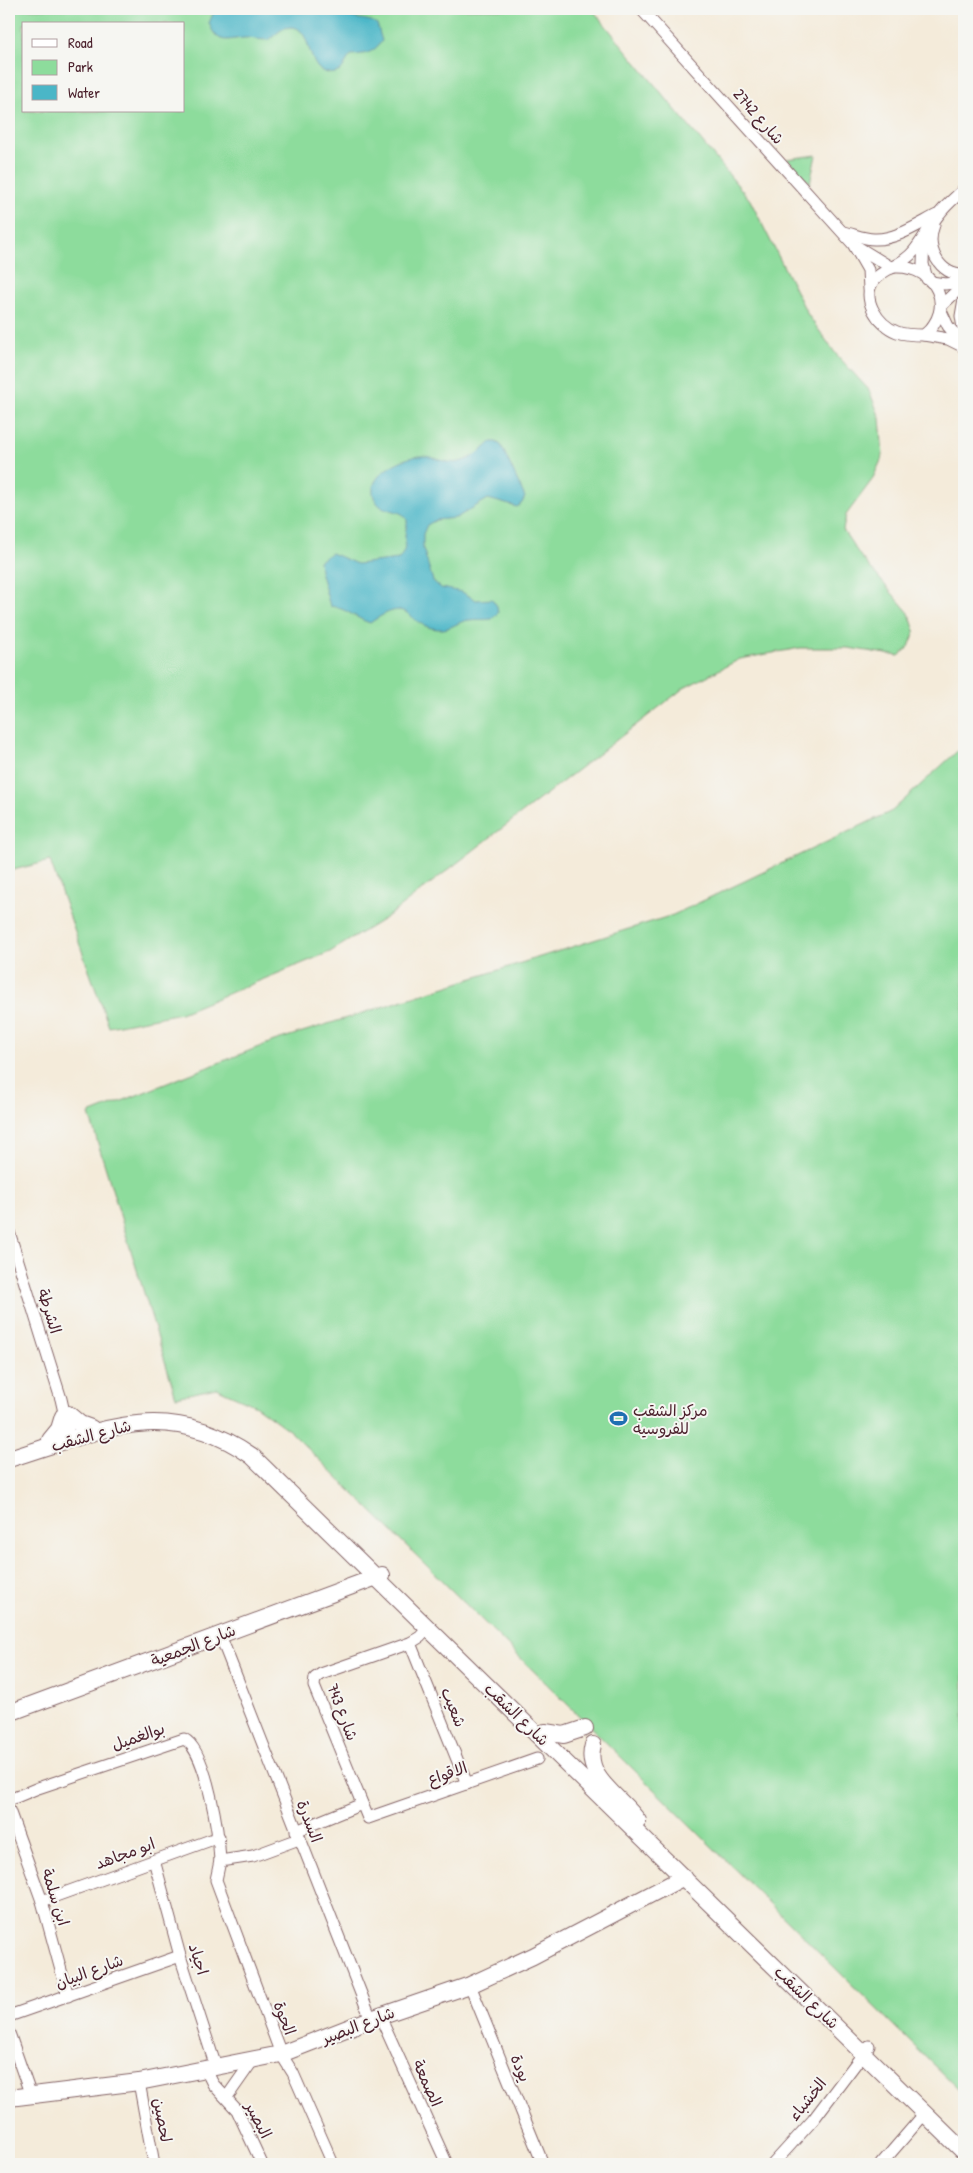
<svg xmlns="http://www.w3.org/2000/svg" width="973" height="2173" font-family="'Patrick Hand','Playpen Sans Arabic',sans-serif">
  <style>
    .green { fill: #8ddc9c; stroke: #6c7e64; fill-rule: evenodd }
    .water { fill: #4ab6c7; stroke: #4a6a79 }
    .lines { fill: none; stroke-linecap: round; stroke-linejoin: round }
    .street-casing { stroke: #866668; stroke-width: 13 }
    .secondary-casing { stroke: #866668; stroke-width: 18 }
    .street { stroke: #fff; stroke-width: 11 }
    .secondary { stroke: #fff; stroke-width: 16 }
    .labels { text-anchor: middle; stroke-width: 4; stroke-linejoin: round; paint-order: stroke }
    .street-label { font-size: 16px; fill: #4a1f2b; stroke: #f6f6f2 }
    .poi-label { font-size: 16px; fill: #4a1f2b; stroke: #f6f6f2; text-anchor: start }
  </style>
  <rect width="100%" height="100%" fill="#f6f6f2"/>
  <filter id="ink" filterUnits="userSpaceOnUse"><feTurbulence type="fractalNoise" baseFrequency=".02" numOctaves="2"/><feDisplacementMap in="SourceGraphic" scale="10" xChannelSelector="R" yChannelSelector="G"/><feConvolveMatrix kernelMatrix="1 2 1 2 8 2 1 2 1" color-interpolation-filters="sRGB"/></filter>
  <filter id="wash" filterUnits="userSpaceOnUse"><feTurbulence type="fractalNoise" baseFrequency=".0096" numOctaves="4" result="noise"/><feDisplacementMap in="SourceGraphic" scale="20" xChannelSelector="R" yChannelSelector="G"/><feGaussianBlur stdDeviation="1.12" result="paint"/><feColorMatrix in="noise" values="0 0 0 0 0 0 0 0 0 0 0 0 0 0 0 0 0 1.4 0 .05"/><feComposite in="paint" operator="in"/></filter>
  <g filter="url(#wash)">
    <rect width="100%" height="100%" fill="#f4ebda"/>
    <!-- green -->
    <g class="green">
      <path d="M9 9H592L750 200 808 315 836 354 869 390 880 418 883 456 872 480 846 515 843 530 861 557 909 613 915 631 909 647 899 656 848 648H800L740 659 684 688 387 917 330 952 181 1013 109 1027 50 861 9 871ZM24 24H184V111H24Z"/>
      <polygon points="816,155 810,183 787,159"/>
      <polygon points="964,745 964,2095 290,1431 256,1406 216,1388 176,1397 89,1114 274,1041 673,915 892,811"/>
    </g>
    <!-- water -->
    <g class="water">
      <path d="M215 9H341C348 22 365 16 377 24L382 41C372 54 366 54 351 55 347 59 344 67 340 71 336 73 333 74 329 73 303 72 315 19 285 28 280 30 274 36 269 40 262 40 256 39 249 38 230 37 219 49 209 23Z"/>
      <path d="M491 442H496L501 445 525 497 522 503 517 507 488 499 456 518 436 520 427 525 423 534V548L433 581 441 588 462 592 476 600 492 599 497 606 498 613 492 619C484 620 477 619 469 620 458 621 451 630 439 629 404 627 414 592 370 623 355 618 346 608 330 606L320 571 319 561 331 553 357 564 399 559C406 550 405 546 405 535 405 531 408 524 407 520 404 509 384 512 378 504 358 479 401 456 422 456 434 456 448 465 459 462 472 459 482 451 491 442Z"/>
    </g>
  </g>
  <g filter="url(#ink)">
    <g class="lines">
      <defs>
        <g id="street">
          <polyline points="641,9 853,244 868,270 869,289"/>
          <path d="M934 225C925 248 939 275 964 275"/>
          <path d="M843 232C853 234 864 239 874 239 896 240 919 224 937 215"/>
          <polyline points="924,239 923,264 927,279"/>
          <polyline points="856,246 892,268"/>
          <path d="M896 267C936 266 957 308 924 335 915 335 905 335 897 332 878 325 860 298 874 280 884 268 902 266 914 251 924 239 930 225 940 213 947 204 956 197 964 189"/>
          <polyline points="931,282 945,284 964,282"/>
          <polyline points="964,299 961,316 964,334"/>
          <polyline points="941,306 964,284"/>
          <polyline points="941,311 948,326 963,344"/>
          <polyline points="924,335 948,339 964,347"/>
          <polyline points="9,1232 61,1399 69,1434"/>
          <polyline points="429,1627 420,1637 410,1643 321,1674 315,1678 314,1686 368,1818 537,1759"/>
          <polyline points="220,1635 371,2019"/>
          <polyline points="410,1643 467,1784"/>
          <path d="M9 1800 38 1788 184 1739C207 1750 219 1836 220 1861"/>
          <polyline points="9,1810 42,1901 68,1996"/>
          <polyline points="296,1831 362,1804"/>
          <polyline points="299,1839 253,1856 220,1861 216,1880 281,2054 293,2073 333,2164"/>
          <polyline points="154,1860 180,1956 216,2067"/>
          <polyline points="42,1901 219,1837"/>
          <polyline points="470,1985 543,2164"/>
          <polyline points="9,2016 180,1956"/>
          <polyline points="380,2016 447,2164"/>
          <polyline points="9,2033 31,2096"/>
          <polyline points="206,2070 213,2084 237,2110 262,2164"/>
          <polyline points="139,2082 154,2164"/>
          <polyline points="227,2097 253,2060"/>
          <polyline points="773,2164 813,2120 869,2046"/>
          <polyline points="881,2164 926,2112"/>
        </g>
        <g id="secondary">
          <polyline points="68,1414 80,1424 91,1428"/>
          <polyline points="50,1440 59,1429 63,1416"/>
          <path d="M9 1459C99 1431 166 1396 252 1456L964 2152"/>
          <polyline points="9,1713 382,1575"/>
          <polyline points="545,1732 564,1735 585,1728"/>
          <path d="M593 1745C583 1778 622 1797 638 1821"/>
          <polyline points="9,2098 139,2082 281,2054 371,2019 470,1985 533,1956 684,1877"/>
        </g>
      </defs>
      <!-- street casing -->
      <use href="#street" class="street-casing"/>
      <!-- secondary casing -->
      <use href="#secondary" class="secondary-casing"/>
      <!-- street -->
      <use href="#street" class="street"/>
      <!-- secondary -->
      <use href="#secondary" class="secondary"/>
    </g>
  </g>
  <!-- icons -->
  <defs>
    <symbol id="stadium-bare" viewBox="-9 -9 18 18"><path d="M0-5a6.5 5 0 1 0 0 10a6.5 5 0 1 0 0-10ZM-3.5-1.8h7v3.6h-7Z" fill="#1f6fb2" stroke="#f6f6f2" stroke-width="2.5" paint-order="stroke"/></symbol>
  </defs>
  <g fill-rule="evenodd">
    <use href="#stadium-bare" x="606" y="1406" width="25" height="25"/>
  </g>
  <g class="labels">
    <!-- street labels -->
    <g class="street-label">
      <text transform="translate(759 116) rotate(49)" y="6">شارع 2742</text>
      <text transform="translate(50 1311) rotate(73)" y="6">الشرطة</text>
      <text transform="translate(91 1435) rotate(-15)" y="6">شارع الشقب</text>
      <text transform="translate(193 1645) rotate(-21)" y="6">شارع الجمعية</text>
      <text transform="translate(454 1707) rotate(68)" y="6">شعيب</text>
      <text transform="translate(343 1712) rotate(69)" y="6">شارع 743</text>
      <text transform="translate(517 1714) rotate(44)" y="6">شارع الشقب</text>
      <text transform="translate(138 1736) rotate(-19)" y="6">بوالغميل</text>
      <text transform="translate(447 1773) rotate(-19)" y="6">الاقواع</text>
      <text transform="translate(310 1821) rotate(69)" y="6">السدرة</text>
      <text transform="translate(125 1853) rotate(-20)" y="6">ابو مجاهد</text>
      <text transform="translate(56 1897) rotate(73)" y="6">ابن سلمة</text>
      <text transform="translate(199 1959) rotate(73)" y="6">اجياد</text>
      <text transform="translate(89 1971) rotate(-20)" y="6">شارع البيان</text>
      <text transform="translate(807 1997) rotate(44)" y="6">شارع الشقب</text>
      <text transform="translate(285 2018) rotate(69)" y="6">الحوة</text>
      <text transform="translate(358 2025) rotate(-21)" y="6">شارع البصير</text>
      <text transform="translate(521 2068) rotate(68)" y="6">يودة</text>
      <text transform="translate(428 2083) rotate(66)" y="6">الصمعة</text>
      <text transform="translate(807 2099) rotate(-51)" y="6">الخشباء</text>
      <text transform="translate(163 2120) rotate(80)" y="6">لحصين</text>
      <text transform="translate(259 2120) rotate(63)" y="6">البصير</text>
    </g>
    <!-- poi labels -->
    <g class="poi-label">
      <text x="633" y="1416">مركز الشقب<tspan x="633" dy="18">للفروسيه</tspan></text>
    </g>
  </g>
  <!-- margin -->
  <rect width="973" height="2173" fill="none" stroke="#f6f6f2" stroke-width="30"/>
  <!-- legend -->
  <rect x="22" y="22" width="162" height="90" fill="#f6f6f2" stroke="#b1a0a2"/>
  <rect x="32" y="39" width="25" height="8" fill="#ffffff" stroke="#b1a0a2"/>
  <text x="68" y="48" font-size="15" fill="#4a1f2b">Road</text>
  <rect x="32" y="60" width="25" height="15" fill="#8ddc9c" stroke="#b1a0a2"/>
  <text x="68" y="72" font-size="15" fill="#4a1f2b">Park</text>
  <rect x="32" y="85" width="25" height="15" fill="#4ab6c7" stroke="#b1a0a2"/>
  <text x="68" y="98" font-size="15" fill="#4a1f2b">Water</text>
</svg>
